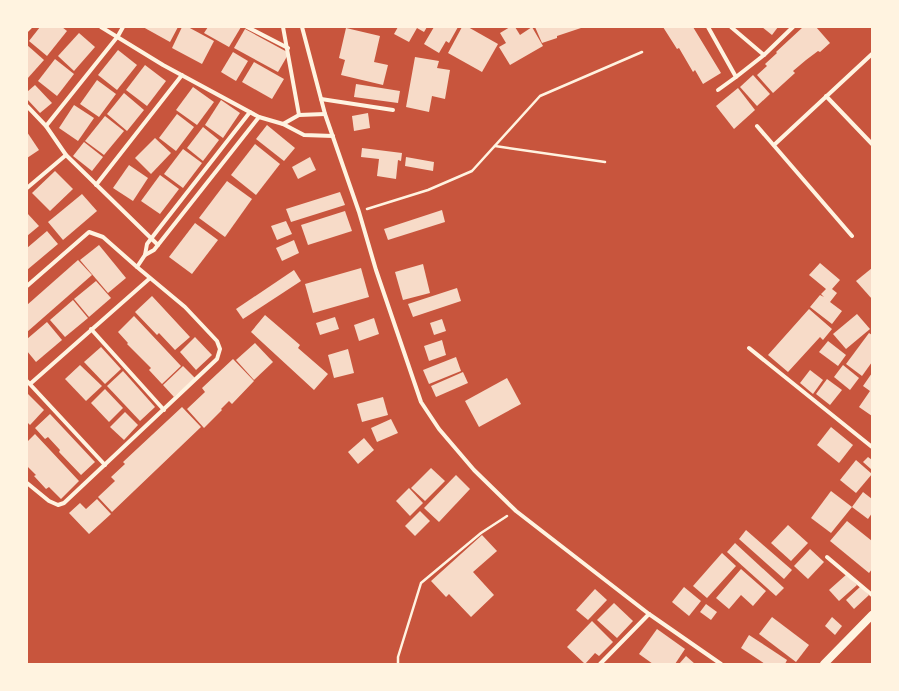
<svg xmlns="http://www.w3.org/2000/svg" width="899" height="691" font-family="Quicksand,sans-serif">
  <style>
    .building { fill: #f7dbc8 }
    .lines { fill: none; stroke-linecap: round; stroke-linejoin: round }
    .path { stroke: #fff3e0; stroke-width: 2.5 }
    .minor { stroke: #fff3e0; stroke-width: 4 }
    .secondary { stroke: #fff3e0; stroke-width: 8 }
  </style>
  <rect width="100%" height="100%" fill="#c8553d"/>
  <!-- building -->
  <g class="building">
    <polygon points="40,27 62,27 67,31 47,56 29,41"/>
    <polygon points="143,27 178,27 170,42"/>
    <polygon points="182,27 188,27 214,41 202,64 172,48"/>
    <polygon points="208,27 241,27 229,47 204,33"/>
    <polygon points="398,27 427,27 424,32 417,28 409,42 394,34"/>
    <polygon points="434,27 458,27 449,43 446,41 439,53 424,44"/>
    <polygon points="462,27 468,27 498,44 482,72 448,53"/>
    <polygon points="510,27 515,27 520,35 532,27 543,46 510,65 499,47 506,43 500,33"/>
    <polygon points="535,27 584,27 557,36 557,38 542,43"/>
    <polygon points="663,27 693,27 721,73 703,84 695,70 693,72 679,48 677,49"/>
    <polygon points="762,27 778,27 772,35"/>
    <polygon points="803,27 816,27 830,43 820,52 818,51 806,60 793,71 795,73 773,93 757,75 767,66 765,64 777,53 776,52"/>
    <polygon points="346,28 380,36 374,62 388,65 383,85 341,75 345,60 339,58"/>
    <polygon points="245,29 289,53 278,72 234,48"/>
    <polygon points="79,33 95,47 74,71 58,56"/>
    <polygon points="27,45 44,60 27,79"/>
    <polygon points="118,50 137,65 117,90 98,75"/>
    <polygon points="233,52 248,61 236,81 221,72"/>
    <polygon points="415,57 439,61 437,68 450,70 445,99 432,96 429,112 406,107"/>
    <polygon points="55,59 74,74 57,96 38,81"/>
    <polygon points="254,62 284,79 272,99 242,82"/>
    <polygon points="145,65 166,81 147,106 126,90"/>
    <polygon points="753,75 770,94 757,106 740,87"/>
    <polygon points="97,80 116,94 99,117 80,104"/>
    <polygon points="356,84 400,91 398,103 354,97"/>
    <polygon points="35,85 52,103 40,113 27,99 27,92"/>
    <polygon points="193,87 214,102 197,125 176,110"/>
    <polygon points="738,88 755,110 734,129 716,106"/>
    <polygon points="124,93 144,110 127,131 107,114"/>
    <polygon points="221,100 240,113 223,138 205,125"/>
    <polygon points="74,105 94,118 78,141 59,128"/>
    <polygon points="368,113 370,128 354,131 352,116"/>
    <polygon points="177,114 194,127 176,151 159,138"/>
    <polygon points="105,116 124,131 104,155 85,141"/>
    <polygon points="267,125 295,148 284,161 256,139"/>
    <polygon points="203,127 219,140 203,161 187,148"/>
    <polygon points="27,132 39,150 27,158"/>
    <polygon points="155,138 171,153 151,174 135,158"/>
    <polygon points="84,142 103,157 92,171 73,156"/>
    <polygon points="255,144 280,164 256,195 231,175"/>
    <polygon points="362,148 402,153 401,161 398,160 396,179 377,176 379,159 361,157"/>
    <polygon points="183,149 202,163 183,188 164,174"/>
    <polygon points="310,157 316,170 298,179 292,167"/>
    <polygon points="406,157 434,162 433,171 405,166"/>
    <polygon points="129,165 148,178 133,201 113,188"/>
    <polygon points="55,171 73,189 50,211 32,193"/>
    <polygon points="160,175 179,189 160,214 141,201"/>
    <polygon points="227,181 252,199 225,237 199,218"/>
    <polygon points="340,192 345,205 291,222 286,209"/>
    <polygon points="82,194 97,211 63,240 48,222"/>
    <polygon points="442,210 445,222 388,240 384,229"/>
    <polygon points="345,211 352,231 308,245 301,225"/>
    <polygon points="27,213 39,226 27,236"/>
    <polygon points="286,221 292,234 277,240 271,226"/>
    <polygon points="195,223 218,240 192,274 169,257"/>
    <polygon points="47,231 58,244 27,270 27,248"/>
    <polygon points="294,240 299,253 282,261 276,248"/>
    <polygon points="99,245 126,278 108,293 80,260"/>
    <polygon points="78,260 92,275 27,332 27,305"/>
    <polygon points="820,263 840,280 832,289 837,293 830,302 842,311 832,324 810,307 820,295 824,297 821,294 826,289 809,275"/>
    <polygon points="423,264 430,293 403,300 395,272"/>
    <polygon points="361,268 369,297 313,313 305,284"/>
    <polygon points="872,268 872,299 856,281"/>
    <polygon points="294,270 301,281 243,319 236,309"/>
    <polygon points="96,281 111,298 89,317 74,299"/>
    <polygon points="457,288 461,301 413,317 408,304"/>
    <polygon points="152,296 190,337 175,350 159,333 157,335 135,312"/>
    <polygon points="73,300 88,318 65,337 50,320"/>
    <polygon points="809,309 832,329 823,340 820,337 788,372 768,355"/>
    <polygon points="857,314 870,329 846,349 833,334"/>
    <polygon points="265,315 300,345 298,348 328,374 314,390 251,332"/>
    <polygon points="134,316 181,366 162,384 149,370 151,368 127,344 128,343 118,332"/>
    <polygon points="335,317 339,329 320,335 316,323"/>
    <polygon points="374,318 379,334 359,341 354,325"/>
    <polygon points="442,319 446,331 434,335 430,323"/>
    <polygon points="47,322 62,340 36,362 27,351 27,339"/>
    <polygon points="869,333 872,335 872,362 862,376 846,364"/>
    <polygon points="195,337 212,355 196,370 180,352"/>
    <polygon points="442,340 446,355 429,361 424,346"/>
    <polygon points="828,341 846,355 838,366 819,352"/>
    <polygon points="255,343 273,362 254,380 236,360"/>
    <polygon points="101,347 121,369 105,384 84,362"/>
    <polygon points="348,349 354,373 334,378 328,355"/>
    <polygon points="456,357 461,371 429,384 423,370"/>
    <polygon points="233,359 254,381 232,404 229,401 221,409 222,410 204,428 187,409 205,392 202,388"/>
    <polygon points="80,365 102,386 86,401 65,379"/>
    <polygon points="843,365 859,378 850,390 834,377"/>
    <polygon points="183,366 195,378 174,397 163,385"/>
    <polygon points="810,370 823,380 813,394 800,383"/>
    <polygon points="123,371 155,407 140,421 107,386"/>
    <polygon points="463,372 468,383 436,397 431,386"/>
    <polygon points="872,373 872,416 859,407 870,391 863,386"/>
    <polygon points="507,378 521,404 479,427 465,401"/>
    <polygon points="827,379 842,390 830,405 816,394"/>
    <polygon points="105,389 123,408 109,422 91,403"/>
    <polygon points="27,393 44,410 30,425 27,422"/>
    <polygon points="383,397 388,415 362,422 357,404"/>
    <polygon points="182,407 201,427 112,512 98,497 115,481 111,477 125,464 123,462"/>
    <polygon points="125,412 138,425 124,440 110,427"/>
    <polygon points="50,414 95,462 81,475 59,452 60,450 48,437 45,439 35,428"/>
    <polygon points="391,419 398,433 377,442 371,428"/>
    <polygon points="831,427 853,445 839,463 817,445"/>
    <polygon points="35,434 79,481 61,499 49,487 46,489 34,476 36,475 27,466 27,442"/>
    <polygon points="364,438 374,450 358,464 348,452"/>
    <polygon points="868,457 872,460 872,470 863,462"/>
    <polygon points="856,460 872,474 856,493 840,480"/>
    <polygon points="431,468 445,481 425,501 411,488"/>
    <polygon points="456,475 470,489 439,522 424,508"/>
    <polygon points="409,488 423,503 410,516 396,501"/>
    <polygon points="831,491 852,507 831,533 811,518"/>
    <polygon points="863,492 872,499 872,513 868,519 852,507"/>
    <polygon points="97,499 111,514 89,534 69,513 80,503 86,509"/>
    <polygon points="420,511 430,521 415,536 405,526"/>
    <polygon points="847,521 872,541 872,569 869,573 830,541"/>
    <polygon points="788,525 808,543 791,561 771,543"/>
    <polygon points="746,530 792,570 784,579 739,539"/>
    <polygon points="482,535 497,551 473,572 494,595 471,617 449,594 446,597 431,581"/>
    <polygon points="735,543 784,588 776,596 727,552"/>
    <polygon points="810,549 824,562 808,579 794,566"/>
    <polygon points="722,553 736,566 707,598 693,586"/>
    <polygon points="741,569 766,591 753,606 741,595 729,609 716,598"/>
    <polygon points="847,574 857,585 839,601 829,590"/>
    <polygon points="861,586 869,595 854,609 846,600"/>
    <polygon points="684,587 701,601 689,616 672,602"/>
    <polygon points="595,589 607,600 588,620 576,610"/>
    <polygon points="614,603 633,621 617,638 597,620"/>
    <polygon points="706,604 717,612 711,620 700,612"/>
    <polygon points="772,617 809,645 796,662 759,634"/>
    <polygon points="832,617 842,626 835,635 825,626"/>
    <polygon points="592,621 613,642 599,656 595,653 585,664 567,647"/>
    <polygon points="657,629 685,649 675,664 653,664 639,654"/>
    <polygon points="749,635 787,660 785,664 765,664 741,648"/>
    <polygon points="686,656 695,664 679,664"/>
  </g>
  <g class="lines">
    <!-- path -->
    <g class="path">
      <polyline points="495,146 605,162"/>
      <polyline points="367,209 428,190 472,171 540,96 642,52"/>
      <polyline points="398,664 398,657 421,583 481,533 507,516"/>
    </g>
    <!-- minor -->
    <g class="minor">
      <polyline points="101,27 163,65 259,117 283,124 304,135 333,136"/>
      <polyline points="247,27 288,48"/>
      <polyline points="283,27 299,115"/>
      <polyline points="302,27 325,114 359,212 376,270 421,402 439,429 474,470 516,511 649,614 721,664"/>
      <polyline points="708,27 736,77 764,55 793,27"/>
      <polyline points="731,27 764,55"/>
      <polyline points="27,30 30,27"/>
      <polyline points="718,90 736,77"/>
      <polyline points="826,96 872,144"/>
      <polyline points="321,99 393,110"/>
      <polyline points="27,106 46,126 66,155 158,245"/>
      <polyline points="283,124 299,115 325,114"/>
      <polyline points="46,126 118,36 123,27"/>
      <polyline points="757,126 852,236"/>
      <polyline points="774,145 872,54"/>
      <polyline points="96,185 182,75"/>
      <polyline points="27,188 66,155"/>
      <polyline points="145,255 154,250 259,117"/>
      <polyline points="27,286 89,232 103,237 137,267"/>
      <polyline points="91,329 164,410"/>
      <polyline points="749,348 872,447"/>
      <polyline points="27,381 105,465"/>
      <polyline points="30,384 149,279"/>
      <polyline points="27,483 49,501 58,505 64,503 217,359 220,349 217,341 185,307 137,267 145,255 147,244 157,231 250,112"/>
      <polyline points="827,557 872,595"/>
      <polyline points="600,664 649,614"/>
    </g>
    <!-- secondary -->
    <polyline class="secondary" points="824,664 872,615"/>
  </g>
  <!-- border -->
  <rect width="899" height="691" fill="none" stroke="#fff3e0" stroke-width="56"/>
</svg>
